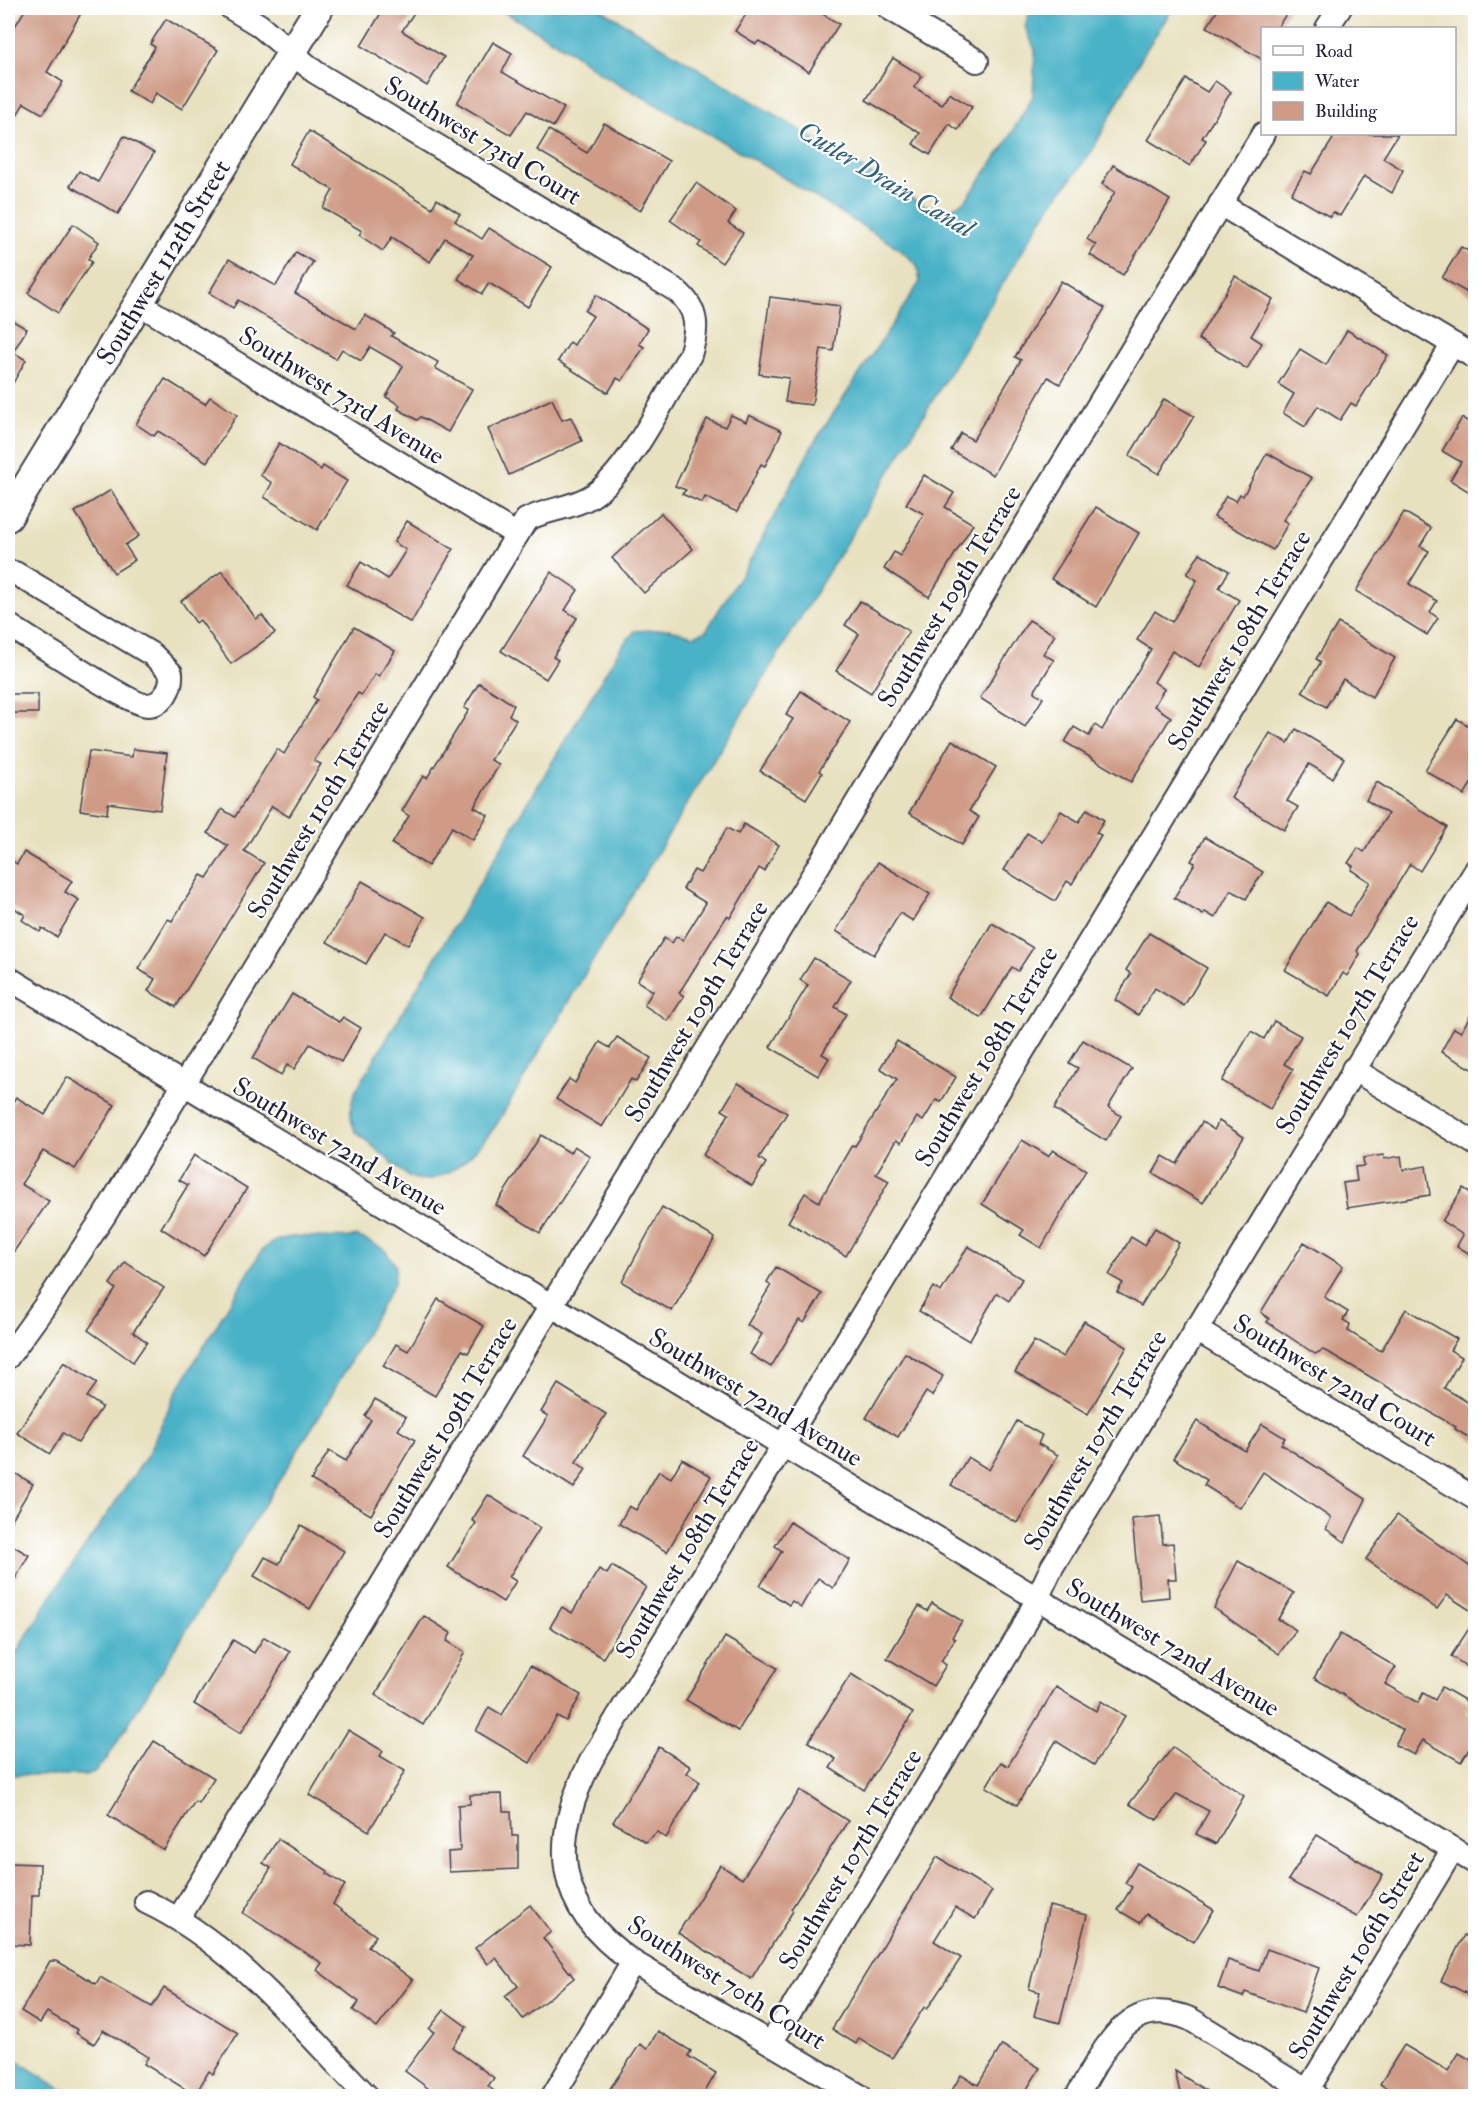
<svg xmlns="http://www.w3.org/2000/svg" width="1483" height="2104" font-family="'IM FELL Double Pica',serif">
  <style>
    .water { fill: #48b2c7; stroke: #356a81; stroke-width: 1.5 }
    .building { fill: #cf9b86 }
    .lines { fill: none; stroke-linecap: round; stroke-linejoin: round }
    .minor-casing { stroke: #403f4f; stroke-width: 26 }
    .major-casing { stroke: #403f4f; stroke-width: 32 }
    .minor { stroke: #fff; stroke-width: 22 }
    .major { stroke: #fff; stroke-width: 28 }
    .labels { text-anchor: middle; stroke-width: 4.5; stroke-linejoin: round; paint-order: stroke }
    .street-label { font-size: 26px; fill: #22223b; stroke: #fff }
    .water-label { font-size: 27px; font-style: italic; fill: #33637a; stroke: #fff }
  </style>
  <rect width="100%" height="100%" fill="#fff"/>
  <filter id="ink" filterUnits="userSpaceOnUse"><feTurbulence type="fractalNoise" baseFrequency=".0167" numOctaves="2"/><feDisplacementMap in="SourceGraphic" scale="12" xChannelSelector="R" yChannelSelector="G"/><feConvolveMatrix kernelMatrix="1 2 1 2 8 2 1 2 1" color-interpolation-filters="sRGB"/></filter>
  <filter id="wash" filterUnits="userSpaceOnUse"><feTurbulence type="fractalNoise" baseFrequency=".008" numOctaves="4" result="noise"/><feDisplacementMap in="SourceGraphic" scale="24" xChannelSelector="R" yChannelSelector="G"/><feGaussianBlur stdDeviation="1.35" result="paint"/><feColorMatrix in="noise" values="0 0 0 0 0 0 0 0 0 0 0 0 0 0 0 0 0 1.4 0 .05"/><feComposite in="paint" operator="in"/></filter>
  <g filter="url(#wash)">
    <rect width="100%" height="100%" fill="#e8e1bf"/>
    <!-- water -->
    <g class="water">
      <path d="M497 8H599L923 205 945 211 965 201 1003 148 1033 96 1035 50 1025 27 1031 8H1173L1144 53 1092 151 1044 215C864 519 674 818 497 1124 479 1149 439 1196 405 1174L355 1131C348 1117 350 1104 356 1090L621 647 635 631 669 629 694 636 706 631 752 557 812 446 920 282 917 265 897 247 746 155 600 73 572 52Z"/>
      <path d="M357 1236 384 1249 396 1266 394 1284 321 1413 106 1760 94 1772 86 1775H8V1666L51 1596 147 1456 176 1392 261 1252C282 1225 327 1243 357 1236Z"/>
      <polygon points="8,2055 72,2096 16,2096 8,2092"/>
    </g>
    <g id="blocks">
      <!-- building -->
      <g class="building">
        <polygon points="26,8 84,8 47,72 63,82 43,114 24,103 8,131 8,38"/>
        <polygon points="384,8 417,8 402,31 444,57 427,86 361,46"/>
        <polygon points="750,8 813,8 839,24 809,72 759,41 756,44 735,31"/>
        <polygon points="1219,8 1290,8 1277,28 1263,28 1263,60 1207,27"/>
        <polygon points="166,19 218,50 182,109 156,93 150,104 128,91 155,47 150,44"/>
        <polygon points="493,42 512,53 502,72 564,108 553,127 527,111 511,135 457,103"/>
        <polygon points="893,58 922,76 914,87 942,105 949,93 972,107 958,130 949,124 930,155 913,144 920,133 866,100"/>
        <polygon points="1186,79 1207,92 1215,81 1231,92 1202,138 1206,140 1190,166 1148,140"/>
        <polygon points="604,123 669,161 640,211 537,150 549,130 587,153"/>
        <polygon points="309,131 432,208 437,199 460,214 455,221 482,239 489,228 552,267 528,307 489,283 482,294 458,279 473,255 445,238 430,262 392,237 383,251 359,235 362,231 323,208 333,190 290,164"/>
        <polygon points="1336,134 1398,134 1383,158 1403,170 1392,193 1364,176 1340,216 1333,212 1330,217 1291,194 1305,171 1311,174"/>
        <polygon points="124,136 154,153 118,214 70,186 79,171 98,182"/>
        <polygon points="1113,165 1170,200 1123,275 1090,255 1096,245 1087,239 1115,192 1102,184"/>
        <polygon points="696,183 736,211 728,223 743,233 722,263 698,246 701,242 670,220"/>
        <polygon points="73,224 99,242 88,259 92,262 58,313 28,293"/>
        <polygon points="1461,247 1476,255 1476,298 1442,278"/>
        <polygon points="296,252 313,262 295,293 356,329 365,315 394,333 391,336 438,362 435,368 472,389 448,432 421,417 417,420 398,409 400,405 386,397 403,366 370,347 361,361 342,349 336,359 238,300 233,308 209,293 229,259 276,286"/>
        <polygon points="1235,276 1273,299 1251,336 1262,343 1247,369 1198,339"/>
        <polygon points="1061,281 1105,308 1060,384 1048,377 993,475 951,450 961,433 973,440 1021,360 1015,357"/>
        <polygon points="596,295 648,329 639,344 644,347 622,381 617,378 608,393 558,361 570,342 574,345 593,316 585,311"/>
        <polygon points="770,297 840,306 833,351 821,349 812,405 785,402 789,378 759,374"/>
        <polygon points="8,318 27,329 13,352 26,360 8,392"/>
        <polygon points="1347,330 1388,355 1356,406 1351,403 1340,420 1318,406 1305,427 1283,413 1294,394 1278,384 1300,349 1326,365"/>
        <polygon points="165,379 205,404 210,397 237,415 207,462 158,431 154,436 136,424"/>
        <polygon points="552,399 562,420 571,417 582,441 509,475 488,429"/>
        <polygon points="1164,399 1194,416 1159,474 1129,456"/>
        <polygon points="731,415 746,422 749,415 782,431 765,466 761,464 737,512 705,497 702,503 682,494 686,490 675,486 707,419 725,427"/>
        <polygon points="1462,418 1476,426 1476,496 1450,480 1461,462 1442,451"/>
        <polygon points="279,443 321,470 323,466 347,481 317,530 264,497 272,483 260,475"/>
        <polygon points="1267,453 1312,478 1283,520 1288,523 1273,550 1214,517 1226,496 1236,501 1240,494 1243,496"/>
        <polygon points="924,475 954,493 945,507 973,524 929,597 884,569 894,552 900,556 924,514 906,504"/>
        <polygon points="111,490 139,536 125,545 135,560 114,573 75,512"/>
        <polygon points="1096,507 1139,533 1096,607 1051,579"/>
        <polygon points="1404,512 1431,528 1420,546 1429,551 1409,584 1437,601 1430,612 1438,618 1427,635 1356,591"/>
        <polygon points="661,513 693,549 644,593 612,558"/>
        <polygon points="407,521 453,549 411,623 347,585 361,562 388,579 406,550 394,542"/>
        <polygon points="1200,553 1229,571 1219,588 1239,600 1199,667 1172,651 1154,682 1164,689 1154,706 1171,717 1131,782 1065,742 1074,727 1089,736 1095,725 1102,730 1151,649 1137,640 1155,611 1172,622 1197,580 1187,574"/>
        <polygon points="222,571 256,619 262,615 275,633 231,664 200,620 196,623 181,601"/>
        <polygon points="551,572 578,590 565,610 577,618 553,657 558,660 546,679 501,651"/>
        <polygon points="860,601 909,631 871,693 836,671 859,634 845,625"/>
        <polygon points="1029,620 1055,635 1043,654 1054,660 1034,692 1043,698 1025,727 980,698"/>
        <polygon points="1338,623 1395,658 1372,697 1343,679 1326,707 1302,692 1321,662 1316,659"/>
        <polygon points="354,627 395,651 379,676 375,674 362,695 358,693 343,715 314,761 321,764 289,817 272,806 244,851 264,863 176,1007 148,991 155,979 138,969 168,919 172,921 201,875 207,878 228,846 208,833 222,809 235,817 277,749 284,754 317,700 313,697"/>
        <polygon points="479,683 514,705 509,715 516,720 491,760 499,765 474,807 488,815 473,840 452,827 428,866 392,844 409,816 402,811 423,776 427,778 469,710 464,708"/>
        <polygon points="801,691 850,722 819,771 822,773 806,799 760,771 793,719 786,715"/>
        <rect x="8" y="694" width="30" height="19"/>
        <polygon points="1457,719 1476,730 1476,776 1464,795 1425,770"/>
        <polygon points="1296,729 1344,758 1332,778 1309,764 1287,801 1298,807 1284,830 1231,798 1270,733 1288,743"/>
        <polygon points="952,740 996,767 969,811 979,817 962,845 909,813"/>
        <polygon points="133,749 167,753 160,810 108,803 107,814 80,810 89,751 132,757"/>
        <polygon points="1377,782 1447,827 1420,871 1410,864 1357,951 1360,954 1347,976 1343,973 1329,996 1285,970 1326,902 1349,916 1370,882 1351,870 1353,866 1348,863 1358,848 1364,852 1388,814 1366,800"/>
        <polygon points="1087,809 1104,820 1096,833 1101,835 1072,884 1067,881 1055,901 1004,870 1027,833 1042,842 1061,811 1079,822"/>
        <polygon points="744,824 779,845 764,871 759,868 730,918 727,916 679,993 684,996 668,1021 644,1005 653,991 637,981 664,938 672,943 676,937 683,940 706,903 683,889 694,870 700,873 727,828 738,834"/>
        <polygon points="1205,837 1263,872 1246,899 1231,890 1215,918 1205,912 1203,915 1174,898 1195,863 1191,861"/>
        <polygon points="24,852 72,881 65,892 79,900 57,937 42,928 40,932 22,920 25,915 8,904 8,858 17,864"/>
        <polygon points="878,862 930,894 913,921 900,913 874,955 836,931"/>
        <polygon points="362,881 425,917 408,945 385,932 366,964 327,942"/>
        <polygon points="992,923 1033,948 1018,971 1012,967 981,1018 947,997"/>
        <polygon points="1149,933 1207,968 1184,1006 1155,988 1138,1015 1115,1000 1131,974 1126,970"/>
        <polygon points="814,958 851,980 835,1007 846,1014 822,1054 829,1058 818,1076 770,1047 808,985 800,980"/>
        <polygon points="292,994 339,1022 343,1017 361,1028 341,1062 310,1044 294,1069 287,1065 281,1075 253,1058"/>
        <polygon points="1476,1005 1476,1071 1441,1052 1454,1028 1461,1032"/>
        <polygon points="1274,1021 1301,1036 1284,1064 1293,1069 1270,1109 1222,1081 1251,1031 1264,1039"/>
        <polygon points="617,1037 651,1058 636,1082 631,1079 602,1127 556,1099 569,1079 575,1083 600,1042 610,1048"/>
        <polygon points="1083,1040 1132,1069 1108,1107 1121,1116 1106,1141 1054,1109 1078,1068 1069,1063"/>
        <polygon points="897,1041 956,1077 941,1102 936,1100 923,1121 917,1117 901,1143 896,1140 876,1174 889,1181 846,1256 788,1222 805,1193 819,1202 852,1145 855,1146 897,1079 880,1068"/>
        <polygon points="67,1077 115,1105 75,1169 43,1151 21,1184 49,1201 8,1260 8,1111 16,1097 45,1115"/>
        <polygon points="738,1083 787,1113 759,1158 766,1163 752,1186 703,1155 729,1114 722,1110"/>
        <polygon points="1219,1121 1244,1137 1203,1203 1153,1173 1163,1156 1177,1164 1202,1122 1214,1130"/>
        <polygon points="541,1135 570,1153 574,1146 590,1156 540,1233 496,1205"/>
        <polygon points="1022,1140 1048,1156 1053,1150 1086,1170 1041,1248 1020,1235 1024,1230 982,1204"/>
        <polygon points="194,1155 247,1188 204,1256 161,1228 188,1185 179,1180"/>
        <polygon points="1383,1155 1384,1159 1401,1156 1403,1170 1426,1166 1430,1195 1347,1208 1343,1183 1357,1181 1355,1167 1364,1166 1363,1158"/>
        <polygon points="1463,1188 1476,1196 1476,1258 1457,1246 1463,1235 1442,1221"/>
        <polygon points="662,1207 715,1238 672,1311 622,1282"/>
        <polygon points="1155,1228 1179,1243 1141,1306 1117,1292 1123,1283 1109,1275 1131,1237 1144,1245"/>
        <polygon points="1304,1242 1343,1266 1324,1297 1348,1312 1343,1320 1350,1324 1348,1331 1381,1351 1406,1309 1457,1339 1450,1350 1462,1357 1444,1388 1476,1407 1476,1442 1455,1429 1456,1427 1333,1355 1323,1350 1315,1354 1267,1322 1269,1319 1261,1312"/>
        <polygon points="968,1246 1022,1279 1009,1301 997,1293 969,1341 919,1311 933,1287 941,1292"/>
        <polygon points="125,1262 164,1288 133,1332 147,1342 133,1362 88,1330 116,1289 110,1284"/>
        <polygon points="776,1267 822,1294 804,1323 799,1320 771,1367 750,1354 762,1334 747,1325 771,1285 767,1282"/>
        <polygon points="438,1299 484,1326 468,1353 462,1350 435,1396 383,1366 396,1344 408,1351"/>
        <polygon points="1084,1321 1127,1347 1088,1414 1015,1372 1034,1341 1063,1357"/>
        <polygon points="905,1353 943,1376 932,1396 926,1392 898,1437 866,1418"/>
        <polygon points="64,1362 97,1383 87,1397 102,1407 78,1443 63,1433 50,1454 17,1433"/>
        <polygon points="558,1384 606,1414 576,1462 586,1469 574,1488 523,1456 548,1416 541,1412"/>
        <polygon points="375,1399 406,1417 398,1430 415,1440 371,1515 311,1480 329,1451 346,1461 371,1420 365,1416"/>
        <polygon points="1017,1421 1042,1435 1038,1444 1058,1455 1017,1523 951,1485 968,1457 989,1470"/>
        <polygon points="1197,1421 1245,1451 1262,1424 1285,1438 1281,1444 1366,1499 1345,1542 1326,1529 1331,1518 1263,1472 1240,1508 1204,1485 1207,1480 1173,1458"/>
        <polygon points="682,1459 711,1476 667,1552 619,1524 629,1506 636,1510 659,1471 671,1478"/>
        <polygon points="8,1469 33,1484 8,1526"/>
        <polygon points="488,1495 540,1528 509,1577 516,1581 503,1602 448,1567 476,1523 472,1520"/>
        <polygon points="1397,1515 1476,1571 1476,1614 1447,1595 1437,1609 1366,1559"/>
        <polygon points="1160,1516 1163,1544 1173,1543 1176,1579 1168,1579 1169,1597 1140,1600 1132,1519"/>
        <polygon points="790,1522 850,1560 833,1588 818,1578 801,1607 792,1601 789,1605 760,1586 782,1551 775,1546"/>
        <polygon points="301,1525 344,1551 310,1609 254,1576 265,1557 279,1564"/>
        <polygon points="8,1543 29,1555 8,1591"/>
        <polygon points="1238,1561 1294,1593 1278,1619 1296,1630 1279,1654 1214,1608"/>
        <polygon points="612,1566 646,1587 603,1658 550,1627 562,1607 572,1613 599,1569 607,1574"/>
        <polygon points="932,1603 962,1621 952,1637 955,1639 941,1661 946,1665 933,1686 887,1658 919,1606 927,1611"/>
        <polygon points="424,1616 451,1633 447,1641 465,1652 423,1725 375,1695"/>
        <polygon points="1476,1618 1476,1657 1469,1668 1451,1656"/>
        <polygon points="1340,1634 1396,1667 1385,1684 1418,1703 1423,1693 1435,1700 1442,1687 1468,1702 1467,1712 1476,1717 1476,1737 1461,1762 1423,1740 1414,1755 1395,1745 1403,1730 1314,1678"/>
        <polygon points="264,1637 290,1652 241,1733 194,1704 233,1640 254,1653"/>
        <polygon points="725,1637 777,1668 738,1731 686,1700"/>
        <polygon points="530,1666 581,1695 566,1721 557,1716 530,1763 476,1731 489,1707 502,1715"/>
        <polygon points="851,1674 913,1713 864,1790 830,1768 836,1759 808,1742"/>
        <polygon points="1056,1687 1096,1711 1101,1701 1125,1716 1094,1765 1056,1741 1017,1805 986,1787 1001,1762 1008,1766"/>
        <polygon points="348,1730 383,1751 380,1756 405,1771 369,1831 309,1795"/>
        <polygon points="154,1741 214,1778 198,1803 195,1801 164,1850 108,1815"/>
        <polygon points="659,1747 691,1767 687,1773 700,1782 666,1838 657,1832 646,1842 613,1822"/>
        <polygon points="1173,1747 1244,1796 1216,1844 1196,1834 1209,1811 1177,1794 1157,1820 1129,1804"/>
        <polygon points="800,1790 848,1821 791,1909 793,1911 751,1979 678,1933 720,1865 742,1879"/>
        <polygon points="502,1794 503,1811 511,1811 512,1836 518,1836 518,1869 449,1872 448,1852 460,1851 458,1805 470,1804 470,1795"/>
        <polygon points="1317,1835 1383,1875 1357,1917 1288,1880"/>
        <polygon points="278,1839 328,1871 327,1874 345,1885 333,1904 376,1936 368,1946 413,1980 377,2028 353,2010 359,2002 317,1970 322,1963 243,1913 271,1868 263,1863"/>
        <polygon points="937,1857 992,1891 975,1919 955,1907 934,1941 961,1958 927,2009 924,2007 892,2058 859,2038 856,2044 832,2029"/>
        <polygon points="8,1863 40,1864 39,1895 32,1895 30,1945 8,1944"/>
        <polygon points="1137,1863 1214,1910 1194,1942 1146,1914 1140,1923 1118,1910 1132,1887 1125,1883"/>
        <polygon points="530,1905 551,1932 543,1938 574,1978 523,2019 505,1996 518,1986 496,1958 488,1964 475,1948"/>
        <polygon points="1049,1906 1087,1915 1060,2023 1034,2016 1040,1992 1029,1989"/>
        <polygon points="1464,1935 1476,1941 1476,1998 1441,1981"/>
        <polygon points="1267,1949 1319,1968 1303,2013 1245,1992 1243,1997 1218,1988 1228,1960 1259,1971"/>
        <polygon points="50,1961 57,1961 96,1984 100,1977 152,2007 164,1988 238,2033 213,2074 209,2071 195,2095 144,2064 148,2057 103,2030 94,2044 76,2033 78,2030 47,2012 40,2023 21,2011"/>
        <polygon points="444,2010 467,2027 452,2047 494,2078 488,2086 501,2097 440,2097 405,2071 434,2032 429,2029"/>
        <polygon points="658,2031 691,2051 688,2056 716,2073 702,2097 619,2097 609,2090 640,2044 647,2049"/>
        <polygon points="1002,2045 1040,2068 1022,2097 948,2097 961,2075 978,2085"/>
        <polygon points="1404,2045 1448,2071 1459,2053 1476,2063 1476,2090 1471,2097 1401,2097 1380,2084"/>
        <polygon points="1175,2071 1216,2097 1181,2097"/>
      </g>
    </g>
  </g>
  <g filter="url(#ink)">
    <use href="#blocks" fill-opacity="0" stroke="#403f4f" stroke-width="1.5"/>
    <g class="lines">
      <defs>
        <g id="minor">
          <polyline points="889,8 977,61"/>
          <polyline points="1327,28 1340,8"/>
          <polyline points="1220,204 1476,358"/>
          <polyline points="138,303 517,535"/>
          <path d="M8 574 15 573 153 655 171 673C172 687 164 705 147 705 133 706 28 637 8 625"/>
          <polyline points="8,978 1476,1863"/>
          <polyline points="1353,1069 1476,1144"/>
          <polyline points="1195,1329 1476,1499"/>
          <path d="M8 1357 47 1303 104 1216 526 520C546 509 570 509 590 497 628 475 666 394 690 355 698 329 699 310 677 291L315 72 259 25 231 8"/>
          <path d="M146 1902C235 1944 300 2027 367 2096"/>
          <polyline points="179,1918 1263,134"/>
          <polyline points="771,2043 1022,1630 1052,1567 1476,870"/>
          <polyline points="1307,2091 1453,1849"/>
          <polyline points="553,2096 633,1962"/>
          <path d="M860 2096 633 1962C553 1907 549 1840 592 1759L1453 344"/>
          <path d="M1077 2096C1104 2051 1126 1992 1190 2019L1316 2096"/>
        </g>
        <polyline id="major" points="8,517 319,8"/>
      </defs>
      <!-- minor casing -->
      <use href="#minor" class="minor-casing"/>
      <!-- major casing -->
      <use href="#major" class="major-casing"/>
      <!-- minor -->
      <use href="#minor" class="minor"/>
      <!-- major -->
      <use href="#major" class="major"/>
    </g>
  </g>
  <g class="labels">
    <!-- street labels -->
    <g class="street-label">
      <text transform="translate(483 140) rotate(31)" y="9">Southwest 73rd Court</text>
      <text transform="translate(163 262) rotate(-59)" y="9">Southwest 112th Street</text>
      <text transform="translate(342 395) rotate(32)" y="9">Southwest 73rd Avenue</text>
      <text transform="translate(949 596) rotate(-59)" y="9">Southwest 109th Terrace</text>
      <text transform="translate(1239 640) rotate(-59)" y="9">Southwest 108th Terrace</text>
      <text transform="translate(318 809) rotate(-59)" y="9">Southwest 110th Terrace</text>
      <text transform="translate(696 1011) rotate(-59)" y="9">Southwest 109th Terrace</text>
      <text transform="translate(1347 1024) rotate(-59)" y="9">Southwest 107th Terrace</text>
      <text transform="translate(986 1056) rotate(-59)" y="9">Southwest 108th Terrace</text>
      <text transform="translate(340 1146) rotate(31)" y="9">Southwest 72nd Avenue</text>
      <text transform="translate(1335 1380) rotate(31)" y="9">Southwest 72nd Court</text>
      <text transform="translate(756 1397) rotate(31)" y="9">Southwest 72nd Avenue</text>
      <text transform="translate(445 1427) rotate(-59)" y="9">Southwest 109th Terrace</text>
      <text transform="translate(1095 1440) rotate(-59)" y="9">Southwest 107th Terrace</text>
      <text transform="translate(687 1548) rotate(-59)" y="9">Southwest 108th Terrace</text>
      <text transform="translate(1173 1647) rotate(31)" y="9">Southwest 72nd Avenue</text>
      <text transform="translate(850 1859) rotate(-59)" y="9">Southwest 107th Terrace</text>
      <text transform="translate(1356 1955) rotate(-59)" y="9">Southwest 106th Street</text>
      <text transform="translate(727 1982) rotate(32)" y="9">Southwest 70th Court</text>
    </g>
    <!-- water labels -->
    <g class="water-label">
      <text transform="translate(886 179) rotate(31)" y="9">Cutler Drain Canal</text>
    </g>
  </g>
  <!-- margin -->
  <rect width="1483" height="2104" fill="none" stroke="#fff" stroke-width="30"/>
  <!-- legend -->
  <rect x="1261" y="27" width="195" height="108" fill="#ffffff" stroke="#a7a7b1" stroke-width="1.5"/>
  <rect x="1273" y="46" width="30" height="9" fill="#ffffff" stroke="#a7a7b1" stroke-width="1.5"/>
  <text x="1315" y="57" font-size="18" fill="#22223b">Road</text>
  <rect x="1273" y="72" width="30" height="18" fill="#48b2c7" stroke="#a7a7b1" stroke-width="1.5"/>
  <text x="1315" y="87" font-size="18" fill="#22223b">Water</text>
  <rect x="1273" y="102" width="30" height="18" fill="#cf9b86" stroke="#a7a7b1" stroke-width="1.5"/>
  <text x="1315" y="117" font-size="18" fill="#22223b">Building</text>
</svg>
